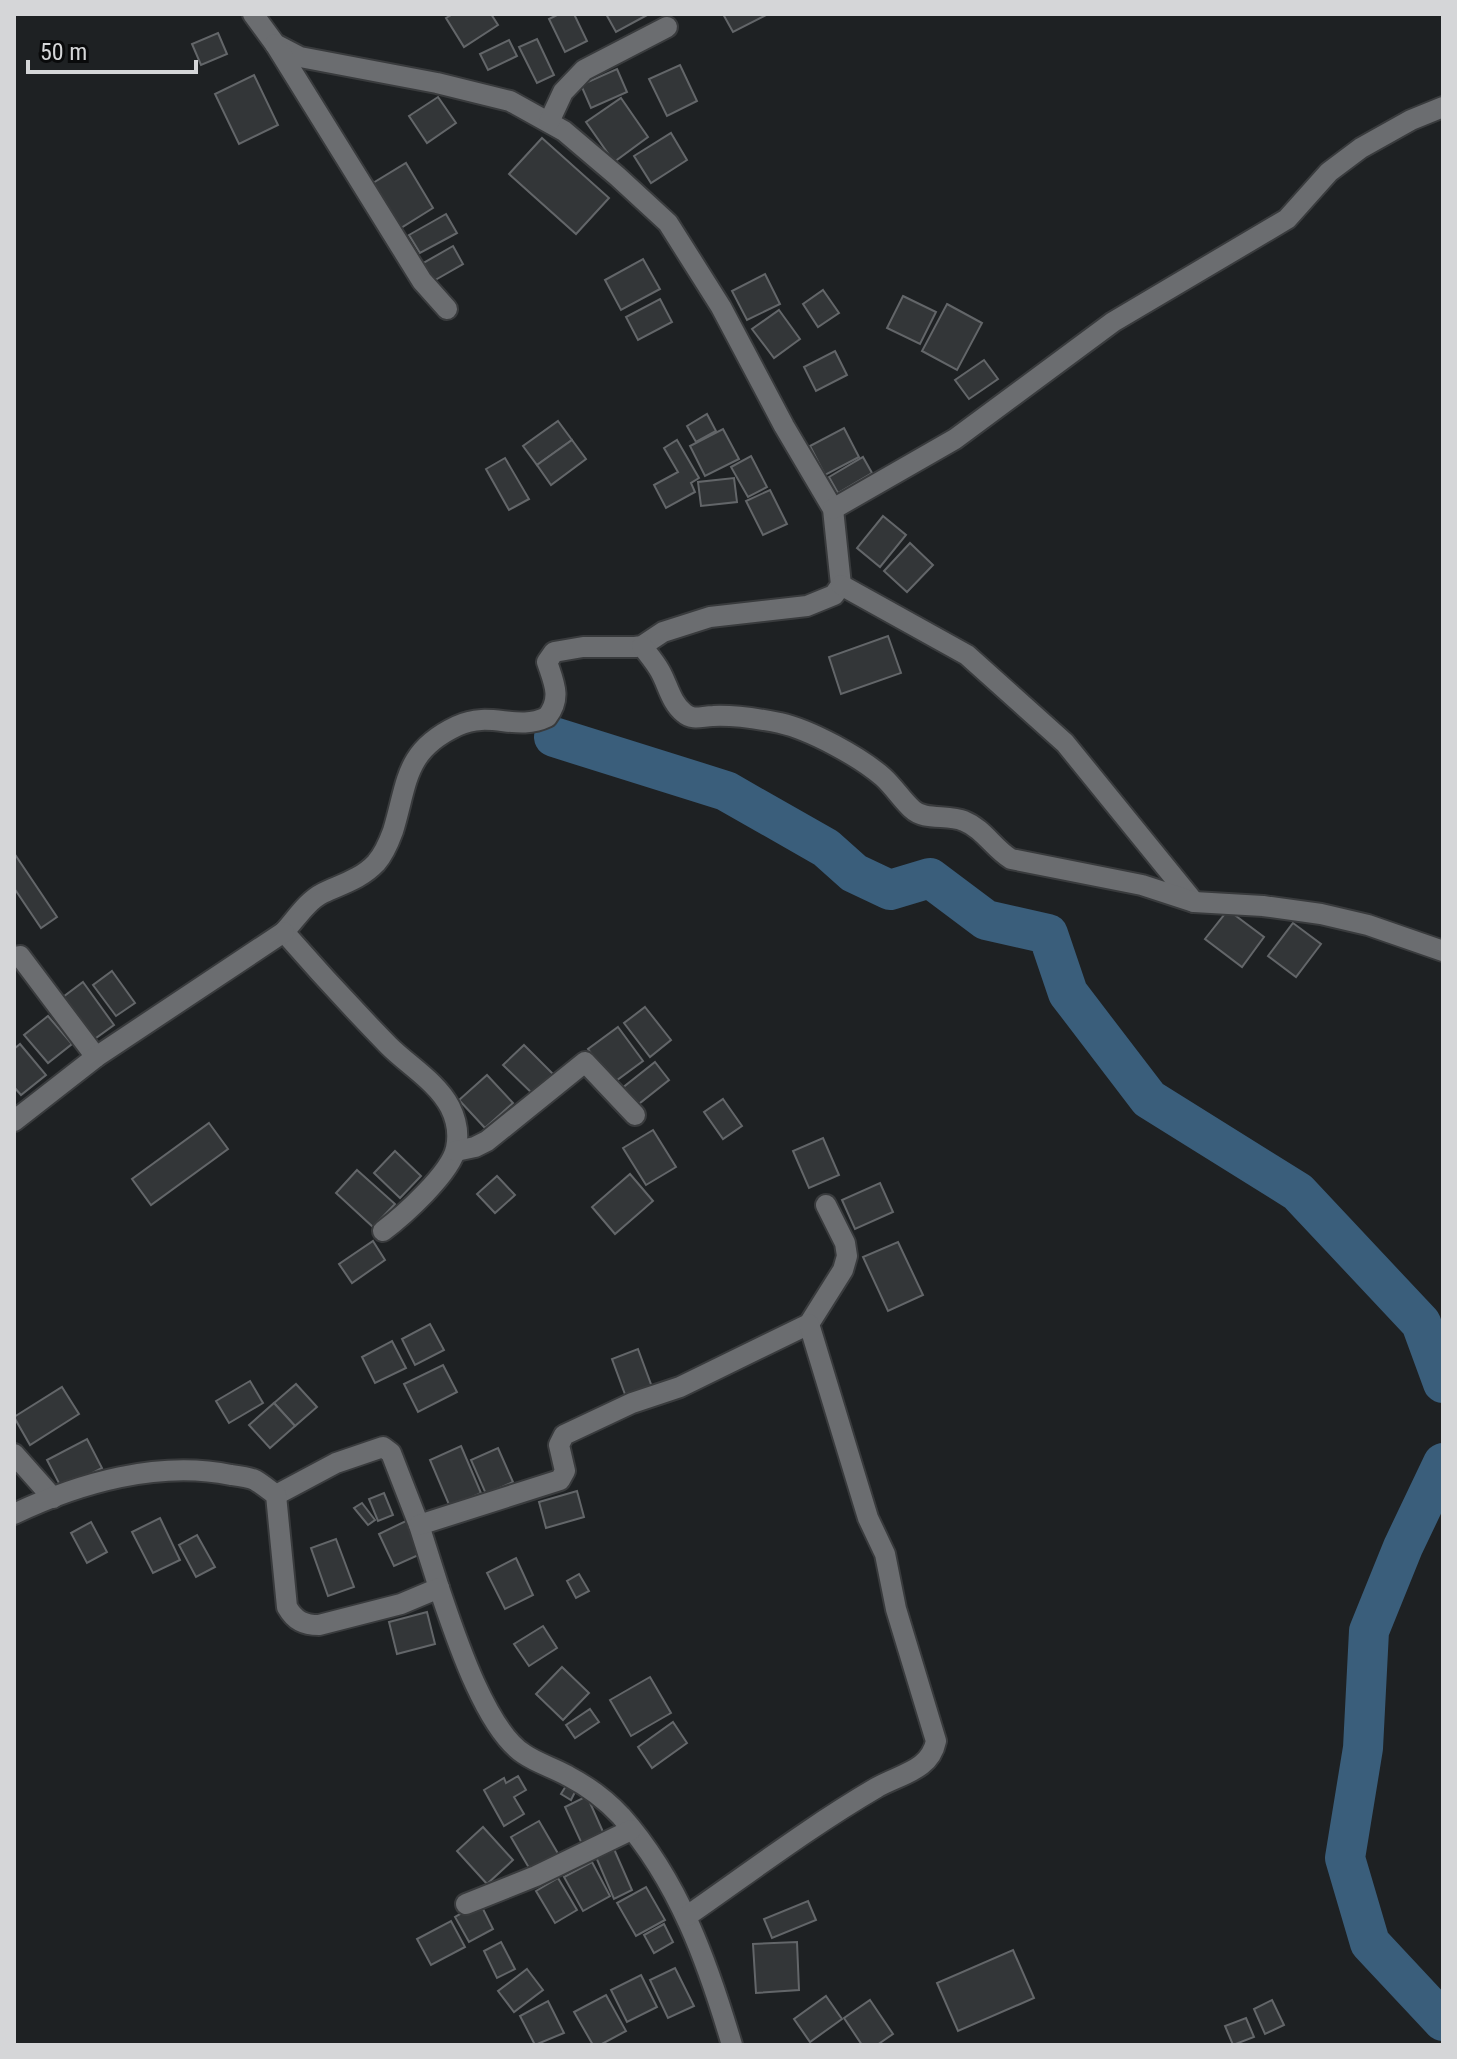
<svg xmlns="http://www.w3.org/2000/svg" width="1457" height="2059" font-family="'Roboto Condensed',sans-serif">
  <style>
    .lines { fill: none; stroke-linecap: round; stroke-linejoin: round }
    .river { stroke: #3a5e7b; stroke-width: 40 }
    .building { fill: #333638; stroke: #636669; stroke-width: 2 }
    .minor-casing { stroke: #393b3d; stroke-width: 24 }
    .minor { stroke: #6b6d70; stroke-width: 20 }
  </style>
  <rect width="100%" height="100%" fill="#1e2123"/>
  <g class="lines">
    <!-- river -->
    <g class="river">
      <polyline points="554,737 726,791 826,848 854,873 890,890 930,878 986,920 1048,934 1068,993 1149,1099 1298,1192 1421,1323 1443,1383"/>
      <polyline points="1443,1463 1403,1547 1369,1631 1363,1748 1345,1858 1370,1943 1443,2021"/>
    </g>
  </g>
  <!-- building -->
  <g class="building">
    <polygon points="453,14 491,14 498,25 464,47 446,18"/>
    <polygon points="559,14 574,14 587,41 565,52 549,19"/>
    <polygon points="606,14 649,14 616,32"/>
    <polygon points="723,14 768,14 733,32"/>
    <polygon points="218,33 227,54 201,65 192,44"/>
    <polygon points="537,39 554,75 537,83 519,47"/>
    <polygon points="509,40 517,56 488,70 480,54"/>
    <polygon points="680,65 697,101 667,116 649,79"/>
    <polygon points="617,69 627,92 591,108 581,85"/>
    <polygon points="254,75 278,125 239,144 215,94"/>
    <polygon points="438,97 456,123 427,143 409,116"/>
    <polygon points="621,98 648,137 614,162 586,122"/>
    <polygon points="671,133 687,160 651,183 634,156"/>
    <polygon points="542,138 609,198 576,234 509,174"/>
    <polygon points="406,163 433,208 396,231 368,186"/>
    <polygon points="446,214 457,233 420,253 409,235"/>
    <polygon points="453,246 463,264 430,283 420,265"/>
    <polygon points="643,259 660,289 621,310 605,280"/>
    <polygon points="765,274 780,304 747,320 732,291"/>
    <polygon points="823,290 839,313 818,327 803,304"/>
    <polygon points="903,296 936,312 920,344 887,328"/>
    <polygon points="660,299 672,322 638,340 626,317"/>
    <polygon points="947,304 982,323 957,370 922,351"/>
    <polygon points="779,310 800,339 774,358 752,329"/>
    <polygon points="835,351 847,375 816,391 804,367"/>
    <polygon points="984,360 998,379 969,399 955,380"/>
    <polygon points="707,414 716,431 696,442 687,426"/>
    <polygon points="558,421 572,440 537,465 523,446"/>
    <polygon points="844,428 859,457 825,475 810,446"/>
    <polygon points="723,429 739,459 705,476 690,446"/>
    <polygon points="572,440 586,459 551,485 537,465"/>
    <polygon points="677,440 699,478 691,483 695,492 666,508 654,485 678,472 664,448"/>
    <polygon points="751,456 767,487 748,497 731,467"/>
    <polygon points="863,457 872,473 838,493 829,477"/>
    <polygon points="505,458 529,499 509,510 486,469"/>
    <polygon points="734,478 737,502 701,506 698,482"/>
    <polygon points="770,490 787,524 763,535 746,501"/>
    <polygon points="883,516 906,535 880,567 857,548"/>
    <polygon points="910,543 933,565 907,592 884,571"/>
    <polygon points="888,636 901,673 841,694 829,657"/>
    <polygon points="14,853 57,917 41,928 14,888"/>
    <polygon points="1228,910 1264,937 1242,967 1205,939"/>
    <polygon points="1293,923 1321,944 1296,977 1268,956"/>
    <polygon points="112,971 135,1003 116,1016 93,985"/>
    <polygon points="83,982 114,1025 89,1043 59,1000"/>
    <polygon points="645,1007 671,1040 650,1057 624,1023"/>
    <polygon points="48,1016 72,1044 48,1063 24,1035"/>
    <polygon points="618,1027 643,1061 613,1083 588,1049"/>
    <polygon points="20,1044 46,1075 21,1095 14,1087 14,1049"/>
    <polygon points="524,1045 556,1077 536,1097 503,1065"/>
    <polygon points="655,1062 669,1080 635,1107 621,1089"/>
    <polygon points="487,1075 513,1103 485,1128 459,1100"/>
    <polygon points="723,1099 742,1126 723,1139 704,1112"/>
    <polygon points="209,1123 228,1149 151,1205 132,1179"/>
    <polygon points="653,1130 676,1167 646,1185 623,1148"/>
    <polygon points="823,1138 839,1175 809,1188 793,1151"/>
    <polygon points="395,1151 421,1176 400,1198 374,1173"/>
    <polygon points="357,1170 395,1204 373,1227 336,1193"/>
    <polygon points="630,1174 653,1201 615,1234 592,1207"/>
    <polygon points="497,1176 515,1195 495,1213 477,1194"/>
    <polygon points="880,1183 893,1212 855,1229 842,1200"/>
    <polygon points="373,1241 385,1260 352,1283 339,1264"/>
    <polygon points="898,1242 923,1295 888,1311 863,1257"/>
    <polygon points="430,1324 444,1350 415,1365 402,1339"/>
    <polygon points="392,1341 406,1368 375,1383 362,1357"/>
    <polygon points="638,1349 652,1387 626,1397 612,1359"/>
    <polygon points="443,1365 457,1392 418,1412 404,1384"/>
    <polygon points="250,1381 263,1403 229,1423 216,1401"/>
    <polygon points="296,1384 317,1407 295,1426 274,1403"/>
    <polygon points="62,1387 79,1414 30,1445 14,1417"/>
    <polygon points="274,1403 295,1426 270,1448 249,1425"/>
    <polygon points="87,1439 102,1468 62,1489 47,1460"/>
    <polygon points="461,1446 481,1493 450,1507 430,1460"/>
    <polygon points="498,1448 513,1482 486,1494 471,1460"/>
    <polygon points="577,1491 584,1517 546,1528 539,1502"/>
    <polygon points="384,1493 393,1515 378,1521 369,1499"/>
    <polygon points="362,1503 375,1520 368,1525 354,1508"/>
    <polygon points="160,1518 180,1560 153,1573 132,1532"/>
    <polygon points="408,1520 423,1553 394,1566 379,1534"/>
    <polygon points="91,1522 107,1552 87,1563 71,1533"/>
    <polygon points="197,1535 215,1567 196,1577 179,1545"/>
    <polygon points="336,1539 354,1587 328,1596 311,1548"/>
    <polygon points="516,1558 533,1595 505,1609 487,1573"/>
    <polygon points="579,1574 589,1591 576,1598 567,1581"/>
    <polygon points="427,1612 435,1644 397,1654 389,1622"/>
    <polygon points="543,1626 557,1648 529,1666 514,1644"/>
    <polygon points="562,1667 589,1693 563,1720 536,1694"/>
    <polygon points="650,1677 671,1713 631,1736 610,1700"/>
    <polygon points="590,1709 599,1722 575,1738 566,1725"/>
    <polygon points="673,1722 687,1743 652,1768 638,1747"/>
    <polygon points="518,1776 526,1790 514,1797 524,1814 504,1826 484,1790 504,1778 506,1783"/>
    <polygon points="569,1781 578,1786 571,1800 561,1794"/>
    <polygon points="587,1796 604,1834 582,1844 565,1807"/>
    <polygon points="539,1821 560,1857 532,1873 511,1837"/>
    <polygon points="483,1827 513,1860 487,1884 457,1851"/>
    <polygon points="614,1849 632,1890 614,1899 596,1857"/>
    <polygon points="592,1862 610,1896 583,1911 564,1877"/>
    <polygon points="558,1878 577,1910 555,1923 536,1891"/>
    <polygon points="646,1887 665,1920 636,1936 617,1903"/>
    <polygon points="808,1901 816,1920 772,1938 764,1919"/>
    <polygon points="480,1903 493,1929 469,1942 455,1917"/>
    <polygon points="451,1921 465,1947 431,1965 417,1939"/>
    <polygon points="664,1924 673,1942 654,1953 644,1935"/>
    <polygon points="501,1942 515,1969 497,1978 484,1951"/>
    <polygon points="797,1942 799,1990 756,1993 753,1944"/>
    <polygon points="1013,1950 1034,1998 958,2031 937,1983"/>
    <polygon points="675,1968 694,2006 668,2018 650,1980"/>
    <polygon points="527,1969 543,1990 514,2012 498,1991"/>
    <polygon points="641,1975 657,2007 627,2022 611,1990"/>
    <polygon points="606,1995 626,2031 600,2045 593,2045 574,2012"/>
    <polygon points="826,1996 842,2019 810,2042 794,2019"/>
    <polygon points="870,2000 893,2034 877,2045 862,2045 844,2018"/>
    <polygon points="1272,2000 1284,2025 1265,2034 1254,2009"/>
    <polygon points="548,2001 564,2033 535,2045 520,2016"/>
    <polygon points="1246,2018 1254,2037 1233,2045 1225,2026"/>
  </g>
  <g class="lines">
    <defs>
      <g id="minor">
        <path d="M253 14 275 44 300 57 437 83 510 101 564 131 617 176 668 223 721 307 784 426 833 509 841 585 834 595 807 606 710 617 663 632 642 646 635 647H583L554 652 547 662C554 683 562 698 547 717 516 732 491 710 457 726 404 751 408 782 393 831 389 842 384 854 376 863 361 879 342 884 323 893 307 901 296 919 284 932 318 971 353 1009 389 1046 408 1065 437 1082 450 1107 456 1119 459 1134 456 1148 451 1173 403 1216 383 1231"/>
        <polyline points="275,44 422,281 447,309"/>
        <polyline points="549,122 563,92 584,70 667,27"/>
        <polyline points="833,509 955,439 1113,322 1287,219 1329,172 1361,148 1411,120 1443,107"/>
        <polyline points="841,585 967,655 1065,743 1194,902"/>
        <path d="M642 646C648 654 655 662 660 671 668 685 671 703 684 713 693 721 702 716 713 716 734 715 760 719 780 723 811 730 860 757 883 777 894 787 902 800 912 809 924 821 948 814 964 821 984 829 993 848 1011 859L1142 885 1194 902 1263 906 1321 914 1368 925 1443 951"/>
        <polyline points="14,957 20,956 23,960 96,1057"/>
        <polyline points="14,1121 96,1057 284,932"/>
        <polyline points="456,1151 475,1147 487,1141 585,1062 635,1115"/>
        <polyline points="14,1454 53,1498"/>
        <polyline points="276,1495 336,1463 383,1447 391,1453 419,1525 439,1588"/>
        <path d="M14 1514C79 1483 159 1460 231 1475 239 1476 248 1477 255 1480 262 1484 269 1490 276 1495L287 1607C295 1621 304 1625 319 1625L401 1604 439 1588C454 1632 485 1729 524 1754 537 1763 554 1768 568 1776 587 1786 606 1800 621 1816 679 1881 708 1964 732 2045"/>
        <polyline points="419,1525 560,1480 565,1471 559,1445 564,1435 632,1403 680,1387 809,1324 843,1270 847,1256 845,1243 826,1205"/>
        <polyline points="466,1904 536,1876 631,1830"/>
        <path d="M687 1916C749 1873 811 1826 876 1788 900 1774 930 1771 936 1741L896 1609 885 1554 868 1518 809 1324"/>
      </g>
    </defs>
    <!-- minor casing -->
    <use href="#minor" class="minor-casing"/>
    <!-- minor -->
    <use href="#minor" class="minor"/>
  </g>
  <!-- border -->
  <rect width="1457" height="2059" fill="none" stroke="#d5d6d8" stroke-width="32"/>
  <!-- scale -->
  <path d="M28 60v12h168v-12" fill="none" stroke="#d5d6d8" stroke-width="4"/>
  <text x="40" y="60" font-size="24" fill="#d5d6d8" stroke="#090a0b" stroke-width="6" paint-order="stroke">50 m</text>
</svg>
